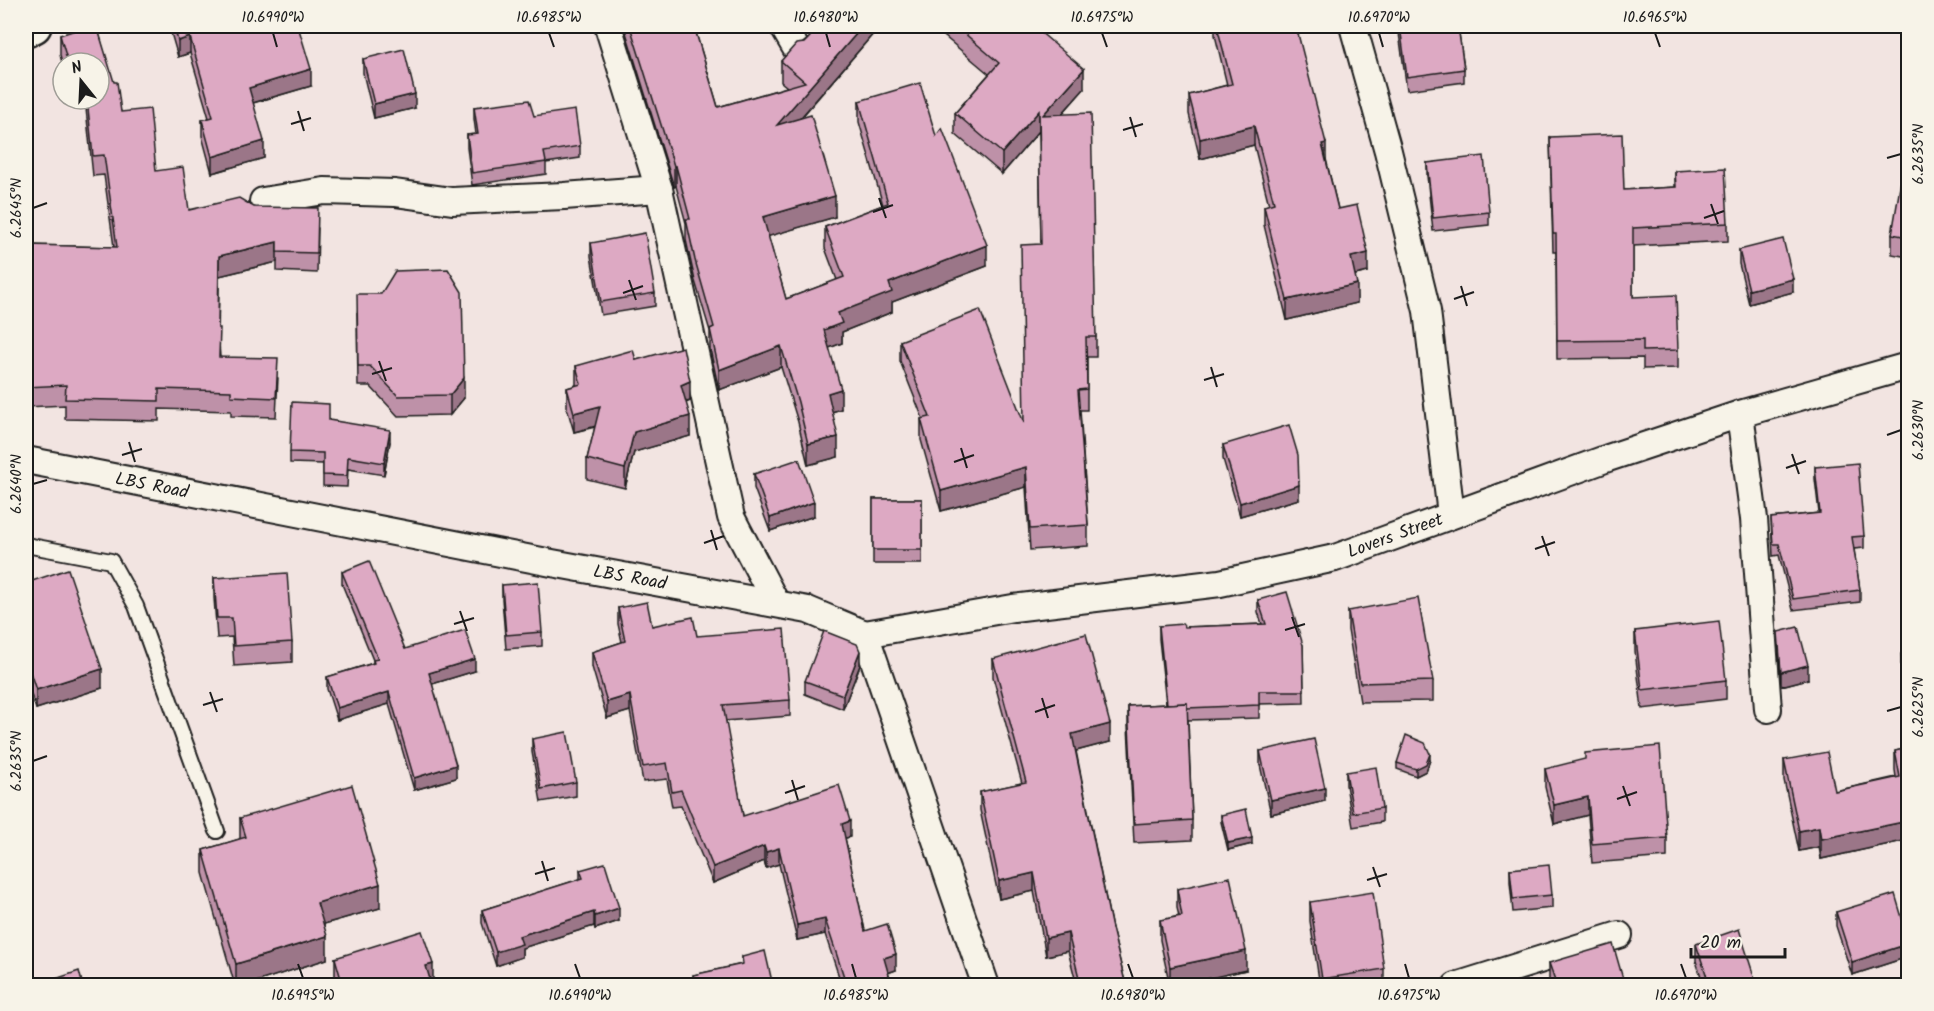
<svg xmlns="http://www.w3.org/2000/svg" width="1934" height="1011" font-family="Kalam,sans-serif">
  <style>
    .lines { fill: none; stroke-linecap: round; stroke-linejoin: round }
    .service-casing { stroke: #1c1c1c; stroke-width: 18 }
    .minor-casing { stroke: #1c1c1c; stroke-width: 30 }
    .trunk-casing { stroke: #1c1c1c; stroke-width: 38 }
    .service { stroke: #f7f3e8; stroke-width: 14 }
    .minor { stroke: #f7f3e8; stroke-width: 26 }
    .trunk { stroke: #f7f3e8; stroke-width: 33 }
    .wall { fill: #be91a8; stroke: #1c1c1c; stroke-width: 1.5 }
    .shaded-wall { fill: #9b7688; stroke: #1c1c1c; stroke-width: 1.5 }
    .building { fill: #dda9c3; stroke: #1c1c1c; stroke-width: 1.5 }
    .ticks { fill: none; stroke: #1c1c1c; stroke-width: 2 }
    .labels { text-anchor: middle; stroke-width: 4.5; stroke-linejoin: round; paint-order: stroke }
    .street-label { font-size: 18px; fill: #1c1c1c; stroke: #f7f3e8 }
    .neatline { fill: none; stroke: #1c1c1c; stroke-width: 2 }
    .ticks-label { font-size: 15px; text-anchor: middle; fill: #1c1c1c }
  </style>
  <rect width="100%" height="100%" fill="#f2e4e1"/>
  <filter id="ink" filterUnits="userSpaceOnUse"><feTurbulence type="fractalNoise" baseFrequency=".0167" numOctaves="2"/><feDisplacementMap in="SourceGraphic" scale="12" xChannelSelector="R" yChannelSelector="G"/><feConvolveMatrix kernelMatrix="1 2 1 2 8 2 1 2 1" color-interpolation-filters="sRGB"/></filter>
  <g filter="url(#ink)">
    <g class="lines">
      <defs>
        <polyline id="service" points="26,545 111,561 136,606 217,831"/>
        <g id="minor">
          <polyline points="608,26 659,189 731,517 776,603"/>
          <polyline points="783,26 797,50"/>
          <polyline points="1353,26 1388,151 1427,311 1451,515"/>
          <polyline points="263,201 324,191 395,193 452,201 564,196 659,189"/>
          <polyline points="1740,414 1754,519 1768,709"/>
          <polyline points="26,460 552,563 808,610 865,634 986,986"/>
          <polyline points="865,634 1013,608 1220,583 1335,558 1608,458 1740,414 1908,366"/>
          <polyline points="1456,986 1619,935"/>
        </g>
        <polyline id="trunk" points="26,30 34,26"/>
      </defs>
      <!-- service casing -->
      <use href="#service" class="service-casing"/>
      <!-- minor casing -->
      <use href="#minor" class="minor-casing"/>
      <!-- trunk casing -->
      <use href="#trunk" class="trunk-casing"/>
      <!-- service -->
      <use href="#service" class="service"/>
      <!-- minor -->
      <use href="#minor" class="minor"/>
      <!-- trunk -->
      <use href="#trunk" class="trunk"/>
    </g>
    <!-- wall -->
    <g class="wall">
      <polygon points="77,26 97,26 121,112 156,171 189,210 254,207 318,228 317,273 277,271 277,262 219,276 218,328 220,357 278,378 276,417 231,416 231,411 159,409 159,421 65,419 65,405 26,407 26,245 114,247 104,175 93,176 85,99 99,99 99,63 63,63 63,66 60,55 60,35 77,30"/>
      <polygon points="169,26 209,26 211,30 311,86 253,103 264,158 212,173 202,136 202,120 209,118 190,53 178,57"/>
      <polygon points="624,26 694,26 718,107 787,87 781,82 781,61 810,37 812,26 880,26 801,118 835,217 768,236 786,299 837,280 825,248 825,227 883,205 859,122 859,101 936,136 987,266 892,302 892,312 842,332 842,343 829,348 841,409 832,412 838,457 808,465 798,422 781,367 719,390 710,349 710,331 695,281 686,240 686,223 676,186 674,187"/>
      <polygon points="932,26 1033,26 1084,89 1062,114 1096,337 1096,357 1087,357 1087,410 1080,410 1088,525 1088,546 1030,550 1026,487 941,511 921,440 921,419 923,419 900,361 900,341 1024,422 1041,244 1039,131 1002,174 955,134 955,113 989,74"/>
      <polygon points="1215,26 1296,26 1326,159 1338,209 1368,272 1355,275 1357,303 1287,320 1264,225 1264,206 1269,205 1254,145 1200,159 1189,114 1189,95 1227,85 1215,35"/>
      <polygon points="1398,26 1458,26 1464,69 1464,82 1407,90"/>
      <polygon points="363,59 415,108 374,118 363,73"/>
      <polygon points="474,107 534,116 580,146 580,158 546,163 546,174 472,185 467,148 467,135 476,134 474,119"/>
      <polygon points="1550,137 1624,190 1675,187 1675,171 1728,223 1728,241 1633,246 1633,297 1678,350 1678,368 1643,369 1643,358 1557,359 1556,252 1553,252"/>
      <polygon points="1427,163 1489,212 1489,225 1433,231 1427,176"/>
      <polygon points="1908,170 1908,257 1892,254 1892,234"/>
      <polygon points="591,243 655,293 655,306 601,315 591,256"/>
      <polygon points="1739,250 1793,292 1749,304 1739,264"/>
      <polygon points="357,313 464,398 450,415 398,416 370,386 358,386"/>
      <polygon points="636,360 690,401 686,403 690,436 634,452 625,488 587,479 587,459 595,427 574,432 567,408 567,388 576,385 576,366"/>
      <polygon points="329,420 390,442 384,475 348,469 347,487 323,486 323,464 290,463 290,452"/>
      <polygon points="1223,445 1299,499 1240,516 1223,459"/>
      <polygon points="1815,467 1864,536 1864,548 1854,549 1860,590 1860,602 1793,610 1779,555 1773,556 1771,518 1819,513 1815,479"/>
      <polygon points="754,474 814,516 770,531 754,488"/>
      <rect x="873" y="499" width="49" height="65"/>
      <polygon points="342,572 405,649 475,671 432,684 456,778 414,790 389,704 337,720 327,689 327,677 373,663 373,660 342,584"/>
      <polygon points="214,578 292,642 292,662 234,666 232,637 217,638 214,598"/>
      <polygon points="26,583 102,688 36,709 27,683 26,683"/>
      <polygon points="502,585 542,632 542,646 506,649 502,599"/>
      <polygon points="1258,600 1303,645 1304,703 1259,704 1259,718 1188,720 1192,820 1192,840 1134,843 1128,726 1128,706 1166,704 1159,639 1159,626 1184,627 1262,624 1258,612"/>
      <polygon points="618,608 652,626 697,636 790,700 790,716 725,721 743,816 850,837 845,838 865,931 896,970 888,973 892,986 842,986 825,934 797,940 779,864 766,868 764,861 713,883 681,806 672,807 667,779 643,782 630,711 607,718 592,667 592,652 622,642 618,624"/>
      <polygon points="1348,611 1433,681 1433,701 1360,702 1348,630"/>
      <polygon points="1635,631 1726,680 1726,699 1642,709 1635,651"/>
      <polygon points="1778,632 1808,679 1781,686"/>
      <polygon points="1908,652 1908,702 1901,667 1901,654"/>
      <polygon points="993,659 1110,742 1076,751 1111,924 1126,986 1077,986 1068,951 1046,956 1034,891 999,899 980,810 980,792 1022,783 993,677"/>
      <polygon points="860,665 843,709 805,694 805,681"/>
      <polygon points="532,739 576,782 576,796 541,802 532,752"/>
      <polygon points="1908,748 1908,840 1821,859 1819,847 1799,851 1784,780 1784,760 1835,791 1896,777 1895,770 1895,751"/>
      <polygon points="1260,751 1325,801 1271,814 1260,765"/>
      <polygon points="1430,760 1426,771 1416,776 1397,769 1397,763"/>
      <polygon points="1545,769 1667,838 1667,857 1592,863 1588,815 1554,824 1545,787"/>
      <polygon points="1346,772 1382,808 1382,822 1353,827 1346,785"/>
      <polygon points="1221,815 1252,844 1228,850 1221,822"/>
      <polygon points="240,818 380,908 324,924 327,959 243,986 235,986 203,873 203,850 240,839"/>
      <polygon points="1510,869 1552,895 1552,908 1513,912 1510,882"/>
      <polygon points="580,870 619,921 595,929 594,926 522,948 522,957 496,966 482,923 482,910 580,879"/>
      <polygon points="1177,889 1246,970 1175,986 1170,986 1160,940 1160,920 1179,916 1177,908"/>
      <polygon points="1310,902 1384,969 1384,986 1320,986 1310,921"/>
      <polygon points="1836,912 1908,938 1908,957 1852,975 1836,926"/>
      <polygon points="1696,944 1757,986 1704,986 1696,961"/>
      <polygon points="742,957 773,986 693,986 693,975 742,964"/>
      <polygon points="335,958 433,984 432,984 432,986 337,986 335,978"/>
      <polygon points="1549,963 1625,986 1549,982"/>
    </g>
    <!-- shaded-wall -->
    <g class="shaded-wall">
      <polygon points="863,26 880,26 777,145 777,125"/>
      <polygon points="190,37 190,53 178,57 178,41"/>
      <polygon points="82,59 82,63 69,63"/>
      <polygon points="311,69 311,86 249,104 249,88"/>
      <polygon points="1084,69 1084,89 1043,135 1043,115"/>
      <polygon points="415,94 415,108 374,118 374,104"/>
      <polygon points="1039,111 1039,131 1002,174 1002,153"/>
      <polygon points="1254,126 1254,145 1200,159 1200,139"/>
      <polygon points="264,141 264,158 212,173 212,157"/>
      <polygon points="1326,143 1326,162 1322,144"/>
      <polygon points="674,166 676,166 676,186 674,187"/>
      <polygon points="835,196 835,217 763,238 763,217"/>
      <polygon points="277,242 277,262 219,276 218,348 219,256"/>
      <polygon points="987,245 987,266 892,302 892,312 842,332 842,343 824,350 824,330 838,313 889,283"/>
      <polygon points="1368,253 1368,272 1351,276 1351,257"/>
      <polygon points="1793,279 1793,292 1749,304 1749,290"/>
      <polygon points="1357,284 1357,303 1287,320 1287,300"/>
      <polygon points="781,346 781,367 719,390 719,370"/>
      <polygon points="464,378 464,398 450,415 450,395"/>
      <polygon points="690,381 690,401 681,404 681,385"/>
      <polygon points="841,389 841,409 828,413 828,393"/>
      <polygon points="600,406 600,425 574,432 574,413"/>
      <polygon points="690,416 690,436 634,452 625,488 625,469 634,432"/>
      <polygon points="390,430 390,442 384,475 384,463"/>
      <polygon points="838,437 838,457 808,465 808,444"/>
      <polygon points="1026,467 1026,487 941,511 941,491"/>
      <polygon points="1299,485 1299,499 1240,516 1240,503"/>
      <polygon points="814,502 814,516 770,531 770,518"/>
      <polygon points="860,651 860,665 843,709 843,695"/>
      <polygon points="475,659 475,671 429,685 429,673"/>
      <polygon points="27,663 27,683 26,683 26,664"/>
      <polygon points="1808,665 1808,679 1781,686 1781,672"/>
      <polygon points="102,669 102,688 36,709 36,690"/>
      <polygon points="389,692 389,704 337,720 337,708"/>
      <polygon points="630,695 630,711 607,718 607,702"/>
      <polygon points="1110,724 1110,742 1072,752 1072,734"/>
      <polygon points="1430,754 1430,760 1426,771 1416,776 1416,769"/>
      <polygon points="456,765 456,778 414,790 414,778"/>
      <polygon points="1325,788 1325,801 1271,814 1271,800"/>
      <polygon points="1588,797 1588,815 1554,824 1554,805"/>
      <polygon points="850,821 850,837 842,839 842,824"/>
      <polygon points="1908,821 1908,840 1821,859 1821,839"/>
      <polygon points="1819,827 1819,847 1799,851 1799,831"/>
      <polygon points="1252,838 1252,844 1228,850 1228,843"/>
      <polygon points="764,846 764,861 713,883 713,867"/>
      <polygon points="779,848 779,864 766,868 766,852"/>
      <polygon points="1034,873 1034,891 999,899 999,881"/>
      <polygon points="380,884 380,908 317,926 317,903"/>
      <polygon points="619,908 619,921 595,929 595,916"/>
      <polygon points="594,912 594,926 522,948 522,957 496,966 496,952 519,936"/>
      <polygon points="825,919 825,934 797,940 797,925"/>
      <polygon points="1068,933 1068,951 1046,956 1046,938"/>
      <polygon points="327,936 327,959 243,986 236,986 236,964"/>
      <polygon points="1908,944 1908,957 1852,975 1852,962"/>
      <polygon points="1246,951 1246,970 1175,986 1170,986 1170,967"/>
      <polygon points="896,954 896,970 884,974 884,958"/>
      <polygon points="433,964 433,984 426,986 426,966"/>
    </g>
    <!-- building -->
    <g class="building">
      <polygon points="79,26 97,26 114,82 117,82 121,112 150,109 156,171 183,167 189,210 239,198 254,207 318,208 317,253 277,252 277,242 219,256 218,328 220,328 219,357 278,358 276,398 231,396 231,391 159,389 159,401 65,399 66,385 26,387 26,245 117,247 104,155 93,156 87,99 99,99 99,63 83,63 82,59 68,63 60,35 79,29"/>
      <polygon points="174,26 209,26 211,30 226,26 298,26 311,69 249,88 264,141 212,157 202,120 213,117 190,37 178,41"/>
      <polygon points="630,26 694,26 718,107 805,82 781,61 796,44 804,43 810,37 812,26 863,26 777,125 811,115 835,196 763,217 786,299 844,277 825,227 888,203 859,101 920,83 936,136 942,128 987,245 889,283 892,292 838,313 842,323 824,330 841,389 828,393 838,437 808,444 798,402 781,346 719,370 710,329 714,327 695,260 686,219 690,219 676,166 674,166"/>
      <polygon points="956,26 1033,26 1084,69 1043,115 1091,113 1096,337 1086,337 1087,389 1078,390 1088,525 1030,529 1026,467 941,491 921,419 930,417 900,341 980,310 1024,423 1021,245 1041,244 1039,111 1002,153 955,113 999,63"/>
      <polygon points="1217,26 1296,26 1326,143 1322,144 1338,209 1357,205 1368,253 1351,257 1357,284 1287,300 1264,206 1274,203 1254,126 1200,139 1189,95 1232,84"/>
      <polygon points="1400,26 1458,26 1464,69 1407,77"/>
      <polygon points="404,49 415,94 374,104 363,59"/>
      <polygon points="529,100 534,116 575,110 580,146 544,152 546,162 472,173 467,135 478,134 474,107"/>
      <polygon points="1622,134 1624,190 1676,187 1675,171 1725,168 1728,223 1633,228 1633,297 1676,295 1678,350 1643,351 1643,340 1557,341 1556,234 1553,234 1550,137"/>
      <polygon points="1484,156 1489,212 1433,218 1427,163"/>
      <polygon points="1903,169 1908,170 1908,237 1892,234"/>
      <polygon points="645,233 655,293 601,302 591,243"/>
      <polygon points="1783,239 1793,279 1749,290 1739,250"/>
      <polygon points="448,269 462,292 464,378 450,395 398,396 370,366 358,366 357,294 381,294 395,271"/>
      <polygon points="683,347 690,381 681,385 690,416 634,432 625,469 587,459 600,406 574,413 567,388 581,384 576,366 633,350 636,360"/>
      <polygon points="292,402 329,404 329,420 390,430 384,463 348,457 347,476 323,475 323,453 290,452"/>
      <polygon points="1289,425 1298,455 1299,485 1240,503 1223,445"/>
      <polygon points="799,459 814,502 770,518 754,474"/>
      <polygon points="1858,463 1864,536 1852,537 1860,590 1793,599 1779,544 1773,544 1771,518 1820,513 1815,467"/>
      <rect x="873" y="499" width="49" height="51"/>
      <polygon points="369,561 405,649 465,630 475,659 429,673 456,765 414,778 389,692 337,708 327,677 374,663 373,660 378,659 342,572"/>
      <polygon points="68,569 102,669 36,690 27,663 26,664 26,583"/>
      <polygon points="287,573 292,642 234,646 232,618 217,618 214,578"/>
      <polygon points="538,582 542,632 506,635 502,585"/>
      <polygon points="1287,592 1303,645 1304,691 1259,691 1259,705 1187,708 1187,703 1167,704 1159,626 1183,624 1184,627 1266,624 1258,600"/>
      <polygon points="1418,598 1433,681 1360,683 1348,611"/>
      <polygon points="647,602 652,626 693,617 697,636 784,629 790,700 723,705 743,816 839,785 850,821 842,824 865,931 887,924 896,954 884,958 892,986 847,986 825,919 797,925 779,848 766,852 764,846 713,867 681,790 672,792 667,763 643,767 630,695 607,702 592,652 625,641 618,608"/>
      <polygon points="1719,621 1726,680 1642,690 1635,631"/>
      <polygon points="1798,627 1808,665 1781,672 1778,632"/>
      <polygon points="824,631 857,644 860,651 843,695 805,681"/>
      <polygon points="1086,634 1110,724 1072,734 1111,924 1126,986 1081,986 1068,933 1046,938 1034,873 999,881 980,792 1026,782 993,659"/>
      <polygon points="1908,652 1908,689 1901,654"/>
      <polygon points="1187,703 1192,820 1134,824 1128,706"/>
      <polygon points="567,732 576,782 541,789 532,739"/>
      <polygon points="1406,735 1425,743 1430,754 1426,764 1416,769 1397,763"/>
      <polygon points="1314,739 1325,788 1271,800 1260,751"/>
      <polygon points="1660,746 1667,838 1592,844 1588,797 1554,805 1545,769 1585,759 1585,753"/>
      <polygon points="1908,748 1908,821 1821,839 1819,827 1799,831 1784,760 1827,752 1835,791 1900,777 1895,751"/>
      <polygon points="1376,767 1382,808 1353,813 1346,772"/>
      <polygon points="352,785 380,884 317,903 327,936 236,964 203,850 246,837 240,818"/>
      <polygon points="1246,809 1252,838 1228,843 1221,815"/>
      <polygon points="605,863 619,908 595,916 594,912 519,936 522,944 496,952 482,910 583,878 580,870"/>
      <polygon points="1549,865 1552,895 1513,899 1510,869"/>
      <polygon points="1230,877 1246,951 1170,967 1160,920 1182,916 1177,889"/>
      <polygon points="1373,892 1384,969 1322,979 1310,902"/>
      <polygon points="1895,894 1908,938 1908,944 1852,962 1836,912"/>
      <polygon points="1739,929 1757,986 1710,986 1696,944"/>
      <polygon points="422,931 433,964 426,966 432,986 343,986 335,958"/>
      <polygon points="1613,944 1625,986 1541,986 1555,980 1549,963"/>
      <polygon points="765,951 773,986 695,986 693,975 743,964 742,957"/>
      <polygon points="79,971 83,986 35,986"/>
    </g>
  </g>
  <!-- ticks -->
  <path class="ticks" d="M273 33 277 47M549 33 554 47M826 33 830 47M1102 33 1107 47M1379 33 1383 47M1655 33 1660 47M298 111 304 131M1130 117 1136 137M291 124 311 118M1123 130 1143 124M1887 158 1901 154M879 198 886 218M1711 204 1718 224M33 208 47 203M873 212 893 205M1704 218 1724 211M629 280 636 300M1461 286 1467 306M623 293 643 286M1454 299 1474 292M379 361 386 381M1211 367 1217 387M372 374 392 368M1204 380 1224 374M1887 435 1901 430M129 442 135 462M961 448 967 468M1792 454 1799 474M122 455 142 449M954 462 974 455M1786 468 1806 461M33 484 47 480M711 530 717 550M1542 536 1549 556M704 543 724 536M1535 549 1555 542M460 611 467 631M1292 617 1299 637M454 624 474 618M1285 630 1305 624M210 692 217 712M1042 698 1048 718M203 705 223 699M1887 711 1901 707M1035 712 1055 705M33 761 47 756M792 780 798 800M1623 786 1630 806M785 793 805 786M1617 799 1637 792M542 861 548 881M1373 867 1380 887M535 874 555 868M1367 880 1387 874M298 964 303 978M575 964 580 978M852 964 856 978M1128 964 1133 978M1405 964 1409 978M1681 964 1686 978"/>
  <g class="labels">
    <!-- street labels -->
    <g class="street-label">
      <text transform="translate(152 485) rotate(11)" y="6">LBS Road</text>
      <text transform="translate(1395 535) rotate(-20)" y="6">Lovers Street</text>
      <text transform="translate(630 577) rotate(10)" y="6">LBS Road</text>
    </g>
  </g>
  <!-- margin -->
  <rect width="1934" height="1011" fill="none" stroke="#f7f3e8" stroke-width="66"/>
  <!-- north arrow -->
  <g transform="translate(81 81) rotate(342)"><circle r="28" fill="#f7f3e8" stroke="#9f9d96" stroke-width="1.5"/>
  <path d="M0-4.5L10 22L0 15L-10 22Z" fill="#1c1c1c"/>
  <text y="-9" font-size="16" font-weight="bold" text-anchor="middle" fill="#1c1c1c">N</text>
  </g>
  <!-- scale -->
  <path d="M1691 948v9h94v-9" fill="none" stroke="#1c1c1c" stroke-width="3"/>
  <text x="1700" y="948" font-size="18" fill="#1c1c1c" stroke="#f7f3e8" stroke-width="4.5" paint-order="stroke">20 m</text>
  <rect x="33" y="33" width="1868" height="945" class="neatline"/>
  <g class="ticks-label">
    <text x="273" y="22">10.6990°W</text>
    <text x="549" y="22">10.6985°W</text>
    <text x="826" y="22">10.6980°W</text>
    <text x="1102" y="22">10.6975°W</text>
    <text x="1379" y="22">10.6970°W</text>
    <text x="1655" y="22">10.6965°W</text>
    <text transform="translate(1918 154) rotate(-90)" y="5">6.2635°N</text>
    <text transform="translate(16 208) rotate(-90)" y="5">6.2645°N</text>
    <text transform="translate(1918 430) rotate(-90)" y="5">6.2630°N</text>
    <text transform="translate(16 484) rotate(-90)" y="5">6.2640°N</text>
    <text transform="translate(1918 707) rotate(-90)" y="5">6.2625°N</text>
    <text transform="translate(16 761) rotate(-90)" y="5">6.2635°N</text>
    <text x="303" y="1000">10.6995°W</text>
    <text x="580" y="1000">10.6990°W</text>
    <text x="856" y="1000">10.6985°W</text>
    <text x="1133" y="1000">10.6980°W</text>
    <text x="1409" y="1000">10.6975°W</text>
    <text x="1686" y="1000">10.6970°W</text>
  </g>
</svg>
